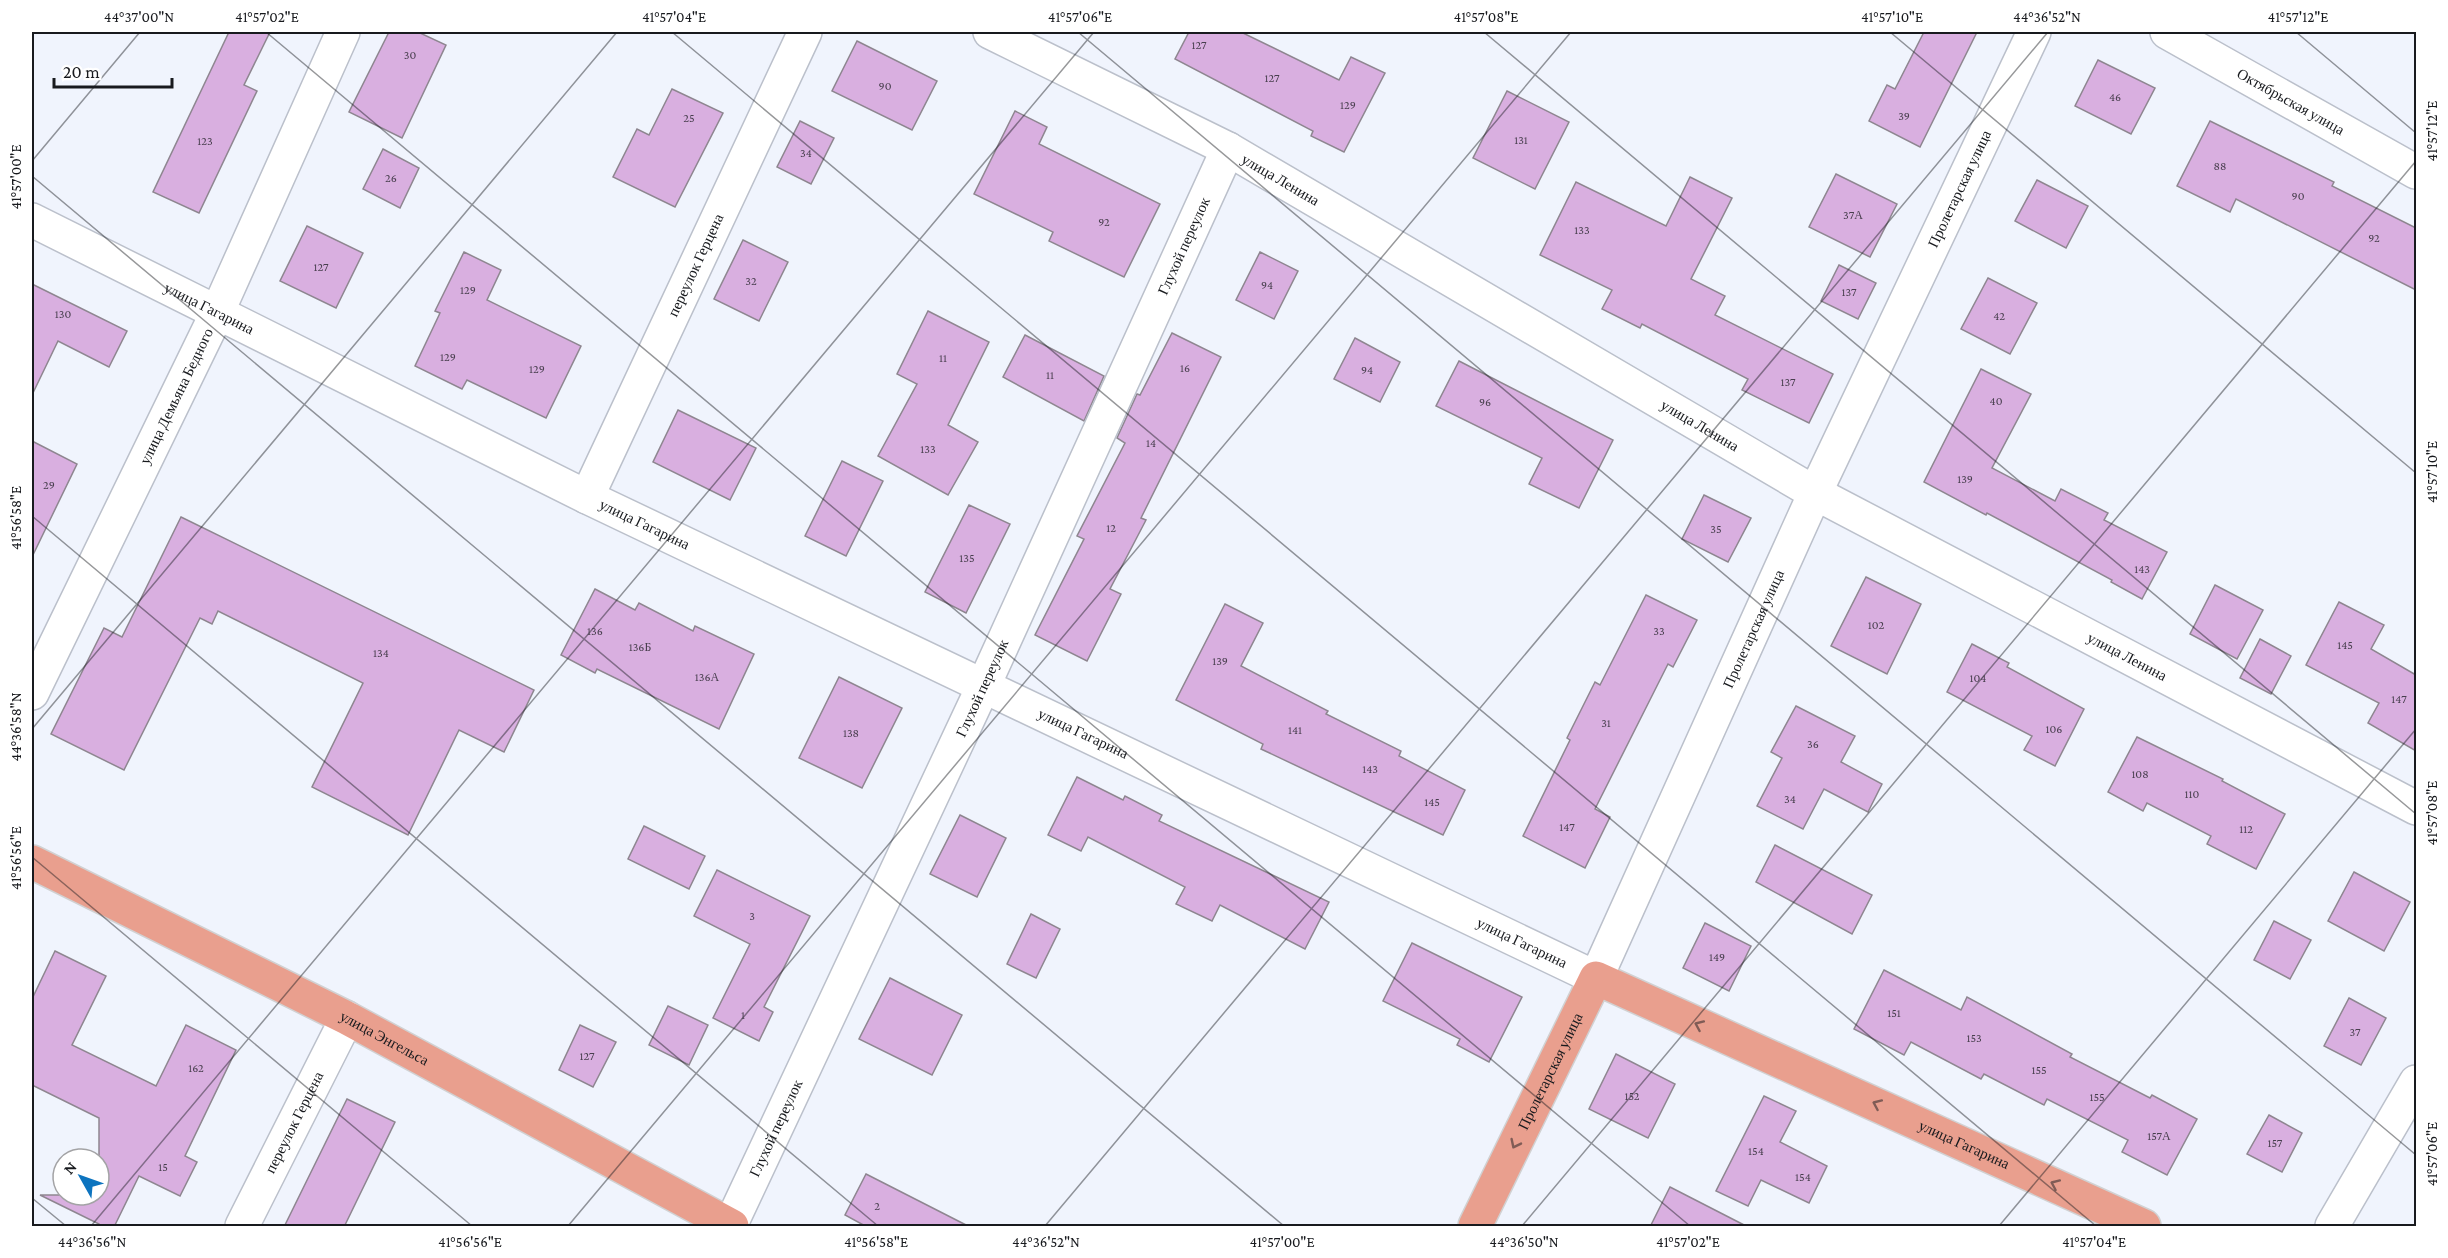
<svg xmlns="http://www.w3.org/2000/svg" width="2448" height="1258" font-family="'Crimson Pro',serif">
  <style>
    .building { fill: #d9afe0; stroke: #8e8690; stroke-width: 1.5 }
    .lines { fill: none; stroke-linecap: round; stroke-linejoin: round }
    .minor-casing { stroke: #bbc0cb; stroke-width: 36 }
    .major-casing { stroke: #d1d1d2; stroke-width: 36 }
    .minor { stroke: #fff; stroke-width: 33 }
    .major { stroke: #e99f8e; stroke-width: 33 }
    .oneway { stroke: #805c56 }
    .ticks { fill: none; stroke: #181a1e; stroke-width: 1.5; stroke-opacity: 0.45 }
    .labels { text-anchor: middle; stroke-width: 4.5; stroke-linejoin: round; paint-order: stroke }
    .number-label { font-size: 12px; fill: #483f4e }
    .street-label { font-size: 15px; fill: #181a1e; stroke: #fff }
    .neatline { fill: none; stroke: #181a1e; stroke-width: 2 }
    .ticks-label { font-size: 15px; text-anchor: middle; fill: #181a1e }
  </style>
  <rect width="100%" height="100%" fill="#f0f4fd"/>
  <!-- building -->
  <g class="building">
    <polygon points="229,32 270,32 244,85 257,91 199,213 153,192"/>
    <polygon points="389,32 418,32 446,45 402,138 349,112"/>
    <polygon points="1189,32 1241,32 1339,80 1351,57 1385,73 1344,152 1311,136 1313,131 1175,59"/>
    <polygon points="1924,32 1977,32 1920,147 1869,121 1887,85 1895,89"/>
    <polygon points="857,41 937,81 912,130 832,91"/>
    <polygon points="2098,60 2155,88 2131,134 2075,106"/>
    <polygon points="672,89 723,113 675,207 613,177 637,129 649,135"/>
    <polygon points="1507,91 1569,122 1535,189 1473,158"/>
    <polygon points="1015,111 1047,127 1039,144 1160,204 1124,277 1049,241 1053,232 974,194"/>
    <polygon points="800,121 834,138 811,184 777,167"/>
    <polygon points="2210,121 2334,182 2332,186 2416,228 2416,290 2236,199 2230,212 2177,186"/>
    <polygon points="383,149 419,168 400,208 363,189"/>
    <polygon points="1836,174 1897,204 1870,257 1809,227"/>
    <polygon points="1690,177 1732,198 1691,279 1725,296 1715,315 1833,374 1809,423 1742,390 1748,379 1642,324 1640,328 1602,309 1612,290 1540,255 1576,182 1666,226"/>
    <polygon points="2037,180 2088,206 2066,248 2015,221"/>
    <polygon points="307,226 363,253 336,308 280,281"/>
    <polygon points="743,240 788,262 759,321 714,299"/>
    <polygon points="464,252 501,270 487,300 581,346 546,418 467,380 462,389 415,366 440,313 435,311"/>
    <polygon points="1260,252 1298,271 1274,319 1236,300"/>
    <polygon points="1839,265 1876,283 1858,319 1821,301"/>
    <polygon points="1988,278 2037,303 2010,354 1961,329"/>
    <polygon points="32,284 127,331 109,367 58,341 32,395"/>
    <polygon points="928,311 989,342 948,425 978,442 948,495 878,456 917,384 897,374"/>
    <polygon points="1172,333 1221,357 1141,518 1146,520 1110,589 1121,594 1087,661 1035,635 1084,539 1077,536 1125,443 1117,438 1137,394 1140,395"/>
    <polygon points="1025,335 1104,376 1084,421 1003,377"/>
    <polygon points="1355,338 1400,362 1380,402 1334,379"/>
    <polygon points="1459,361 1613,440 1579,508 1529,484 1542,458 1436,406"/>
    <polygon points="1981,369 2031,394 1992,468 2055,501 2061,489 2108,513 2104,520 2167,552 2142,599 2111,582 2112,580 1987,513 1986,515 1924,482"/>
    <polygon points="678,410 756,448 730,500 653,462"/>
    <polygon points="32,441 77,464 32,557"/>
    <polygon points="842,461 883,481 846,556 805,536"/>
    <polygon points="1704,495 1751,518 1728,562 1682,539"/>
    <polygon points="969,505 1010,524 966,613 925,592"/>
    <polygon points="181,517 534,690 504,752 459,730 408,835 312,787 363,683 218,611 212,624 200,618 124,770 51,734 104,628 122,637"/>
    <polygon points="1866,577 1921,604 1887,674 1831,646"/>
    <polygon points="2215,585 2263,610 2237,659 2190,634"/>
    <polygon points="595,589 635,610 639,603 693,631 695,626 754,654 719,729 597,669 595,673 561,655"/>
    <polygon points="1646,595 1697,620 1673,667 1668,664 1595,809 1610,817 1585,868 1523,836 1570,740 1567,738 1595,682 1600,685"/>
    <polygon points="2339,602 2384,625 2371,649 2416,675 2416,751 2368,723 2379,703 2306,665"/>
    <polygon points="1225,604 1263,623 1241,666 1328,711 1326,714 1401,751 1399,756 1465,790 1443,835 1261,749 1263,744 1176,700"/>
    <polygon points="2260,639 2291,656 2271,694 2240,678"/>
    <polygon points="1972,644 2009,663 2007,667 2084,709 2055,766 2024,750 2032,736 1947,692"/>
    <polygon points="839,677 902,708 862,788 799,758"/>
    <polygon points="1796,706 1855,736 1841,762 1882,784 1868,812 1824,789 1803,829 1757,806 1782,758 1771,752"/>
    <polygon points="2137,737 2223,779 2222,781 2285,814 2256,869 2207,844 2211,836 2147,803 2143,811 2108,792"/>
    <polygon points="1077,777 1123,800 1125,796 1162,815 1159,821 1329,902 1305,949 1220,905 1212,921 1176,904 1185,887 1088,837 1081,851 1048,835"/>
    <polygon points="960,815 1006,838 977,897 930,874"/>
    <polygon points="644,826 705,856 689,889 628,859"/>
    <polygon points="1775,845 1872,895 1852,934 1756,882"/>
    <polygon points="717,870 810,916 764,1007 773,1012 759,1041 713,1018 750,944 694,916"/>
    <polygon points="2354,872 2410,902 2384,951 2328,921"/>
    <polygon points="1031,914 1060,929 1036,978 1007,964"/>
    <polygon points="2274,921 2311,940 2290,979 2254,960"/>
    <polygon points="1705,923 1751,946 1729,991 1683,968"/>
    <polygon points="1412,943 1522,997 1489,1062 1457,1045 1460,1039 1383,1001"/>
    <polygon points="55,951 106,976 72,1045 156,1086 186,1025 236,1050 185,1156 197,1162 180,1196 139,1176 114,1227 99,1227 99,1224 40,1195 99,1195 99,1118 32,1085 32,999"/>
    <polygon points="1884,970 1961,1010 1967,997 2072,1054 2070,1057 2150,1098 2152,1095 2197,1119 2167,1175 2122,1152 2128,1140 2047,1099 2044,1105 1984,1074 1981,1079 1911,1042 1904,1055 1854,1029"/>
    <polygon points="890,978 962,1015 932,1075 859,1039"/>
    <polygon points="2349,998 2386,1018 2361,1065 2324,1046"/>
    <polygon points="668,1006 708,1025 689,1065 649,1045"/>
    <polygon points="580,1025 616,1042 593,1087 559,1070"/>
    <polygon points="1616,1054 1675,1084 1648,1138 1589,1109"/>
    <polygon points="1764,1096 1796,1111 1780,1142 1827,1166 1809,1203 1761,1180 1748,1206 1716,1191"/>
    <polygon points="347,1099 395,1122 344,1227 284,1227"/>
    <polygon points="2269,1115 2302,1133 2282,1172 2247,1154"/>
    <polygon points="866,1174 970,1227 867,1227 845,1215"/>
    <polygon points="1670,1187 1748,1227 1650,1227"/>
  </g>
  <g class="lines">
    <defs>
      <g id="minor">
        <path id="s1" d="M990 32 1228 149 1815 493 2416 808"/>
        <path id="s2" d="M2167 32 2416 172"/>
        <path id="s3" d="M32 220 587 497 1596 978 1815 493 2034 32"/>
        <path id="s4" d="M587 497 805 32"/>
        <path id="s5" d="M32 693 217 313 343 32"/>
        <path id="s6" d="M242 1226 347 1018"/>
        <path id="s7" d="M730 1226 983 687 1228 149"/>
        <polyline points="2332,1226 2416,1082"/>
      </g>
      <g id="major">
        <path id="s8" d="M32 862 347 1018 732 1226"/>
        <path id="s9" d="M1475 1226 1596 978 2144 1226"/>
      </g>
    </defs>
    <!-- minor casing -->
    <use href="#minor" class="minor-casing"/>
    <!-- major casing -->
    <use href="#major" class="major-casing"/>
    <!-- minor -->
    <use href="#minor" class="minor"/>
    <!-- major -->
    <use href="#major" class="major"/>
  </g>
  <!-- one-way arrows -->
  <defs><path id="oneway-chevron" d="M-2-3.5L2.5 0L-2 3.5" fill="none" stroke-width="1.6" stroke-linecap="round" stroke-linejoin="round" transform="scale(1.5)"/></defs>
  <g class="oneway">
    <use href="#oneway-chevron" transform="translate(1699 1025) rotate(-156)"/>
    <use href="#oneway-chevron" transform="translate(1877 1104) rotate(-156)"/>
    <use href="#oneway-chevron" transform="translate(1515 1144) rotate(116)"/>
    <use href="#oneway-chevron" transform="translate(2055 1184) rotate(-156)"/>
  </g>
  <!-- ticks -->
  <path class="ticks" d="M266 32 1690 1226M672 32 2096 1226M1078 32 2416 1155M1484 32 2416 814M1890 32 2416 473M2296 32 2416 133M32 161 140 32M32 176 1284 1226M32 516 878 1226M32 729 617 32M32 857 472 1226M32 1198 66 1226M91 1226 1094 32M568 1226 1571 32M1045 1226 2048 32M1522 1226 2416 161M1999 1226 2416 729"/>
  <g class="labels">
    <!-- number labels -->
    <g class="number-label">
      <text x="1199" y="49">127</text>
      <text x="410" y="59">30</text>
      <text x="1272" y="82">127</text>
      <text x="885" y="90">90</text>
      <text x="2115" y="101">46</text>
      <text x="1348" y="109">129</text>
      <text x="1904" y="120">39</text>
      <text x="689" y="122">25</text>
      <text x="1521" y="144">131</text>
      <text x="205" y="145">123</text>
      <text x="806" y="157">34</text>
      <text x="2220" y="170">88</text>
      <text x="391" y="182">26</text>
      <text x="2298" y="200">90</text>
      <text x="1853" y="219">37А</text>
      <text x="1104" y="226">92</text>
      <text x="1582" y="234">133</text>
      <text x="2374" y="242">92</text>
      <text x="321" y="271">127</text>
      <text x="751" y="285">32</text>
      <text x="1267" y="289">94</text>
      <text x="468" y="294">129</text>
      <text x="1849" y="296">137</text>
      <text x="63" y="318">130</text>
      <text x="1999" y="320">42</text>
      <text x="448" y="361">129</text>
      <text x="943" y="362">11</text>
      <text x="1185" y="372">16</text>
      <text x="537" y="373">129</text>
      <text x="1367" y="374">94</text>
      <text x="1050" y="379">11</text>
      <text x="1788" y="386">137</text>
      <text x="1996" y="405">40</text>
      <text x="1485" y="406">96</text>
      <text x="1151" y="447">14</text>
      <text x="928" y="453">133</text>
      <text x="1965" y="483">139</text>
      <text x="49" y="489">29</text>
      <text x="1111" y="532">12</text>
      <text x="1716" y="533">35</text>
      <text x="967" y="562">135</text>
      <text x="2142" y="573">143</text>
      <text x="1876" y="629">102</text>
      <text x="595" y="635">136</text>
      <text x="1659" y="635">33</text>
      <text x="2345" y="649">145</text>
      <text x="640" y="651">136Б</text>
      <text x="381" y="657">134</text>
      <text x="1220" y="665">139</text>
      <text x="707" y="681">136А</text>
      <text x="1978" y="682">104</text>
      <text x="2399" y="703">147</text>
      <text x="1606" y="727">31</text>
      <text x="2054" y="733">106</text>
      <text x="1295" y="734">141</text>
      <text x="851" y="737">138</text>
      <text x="1813" y="748">36</text>
      <text x="1370" y="773">143</text>
      <text x="2140" y="778">108</text>
      <text x="2192" y="798">110</text>
      <text x="1790" y="803">34</text>
      <text x="1432" y="806">145</text>
      <text x="1567" y="831">147</text>
      <text x="2246" y="833">112</text>
      <text x="752" y="920">3</text>
      <text x="1717" y="961">149</text>
      <text x="1894" y="1017">151</text>
      <text x="743" y="1019">1</text>
      <text x="2355" y="1036">37</text>
      <text x="1974" y="1042">153</text>
      <text x="587" y="1060">127</text>
      <text x="196" y="1072">162</text>
      <text x="2039" y="1074">155</text>
      <text x="1632" y="1100">152</text>
      <text x="2097" y="1101">155</text>
      <text x="2159" y="1140">157А</text>
      <text x="2275" y="1147">157</text>
      <text x="1756" y="1155">154</text>
      <text x="163" y="1171">15</text>
      <text x="1803" y="1181">154</text>
      <text x="877" y="1210">2</text>
    </g>
    <!-- street labels -->
    <g class="street-label">
      <text dy="5" stroke="none"><textPath href="#s2" startOffset="142">Октябрьская улица</textPath></text>
      <text dy="5" stroke="none"><textPath href="#s1" startOffset="326">улица Ленина</textPath></text>
      <text dy="5" stroke="none"><textPath href="#s3" startOffset="2607">Пролетарская улица</textPath></text>
      <text dy="5" stroke="none"><textPath href="#s7" startOffset="1080">Глухой переулок</textPath></text>
      <text dy="5" stroke="none"><textPath href="#s4" startOffset="256">переулок Герцена</textPath></text>
      <text dy="5" stroke="none"><textPath href="#s3" startOffset="198">улица Гагарина</textPath></text>
      <text dy="5" stroke="none"><textPath href="#s5" startOffset="330">улица Демьяна Бедного</textPath></text>
      <text dy="5" stroke="none"><textPath href="#s1" startOffset="812">улица Ленина</textPath></text>
      <text dy="5" stroke="none"><textPath href="#s3" startOffset="684">улица Гагарина</textPath></text>
      <text dy="5" stroke="none"><textPath href="#s3" startOffset="2121">Пролетарская улица</textPath></text>
      <text dy="5" stroke="none"><textPath href="#s1" startOffset="1298">улица Ленина</textPath></text>
      <text dy="5" stroke="none"><textPath href="#s7" startOffset="594">Глухой переулок</textPath></text>
      <text dy="5" stroke="none"><textPath href="#s3" startOffset="1170">улица Гагарина</textPath></text>
      <text dy="5" stroke="none"><textPath href="#s3" startOffset="1656">улица Гагарина</textPath></text>
      <text dy="5" stroke="none"><textPath href="#s8" startOffset="394">улица Энгельса</textPath></text>
      <text dy="5" stroke="none"><textPath href="#s9" startOffset="172">Пролетарская улица</textPath></text>
      <text dy="5" stroke="none"><textPath href="#s6" startOffset="116">переулок Герцена</textPath></text>
      <text dy="5" stroke="none"><textPath href="#s7" startOffset="108">Глухой переулок</textPath></text>
      <text dy="5" stroke="none"><textPath href="#s9" startOffset="680">улица Гагарина</textPath></text>
    </g>
  </g>
  <!-- border -->
  <rect width="2448" height="1258" fill="none" stroke="#ffffff" stroke-width="66"/>
  <!-- north arrow -->
  <g transform="translate(81 1177) rotate(310)"><circle r="28" fill="#ffffff" stroke="#a3a3a5" stroke-width="1.5"/>
  <path d="M0-4.5L10 22L0 15L-10 22Z" fill="#0d74bf"/>
  <text y="-9" font-size="16" font-weight="bold" text-anchor="middle" fill="#181a1e">N</text>
  </g>
  <!-- scale -->
  <path d="M54 78v9h118v-9" fill="none" stroke="#181a1e" stroke-width="3"/>
  <text x="63" y="78" font-size="18" fill="#181a1e" stroke="#ffffff" stroke-width="4.5" paint-order="stroke">20 m</text>
  <rect x="33" y="33" width="2382" height="1192" class="neatline"/>
  <g class="ticks-label">
    <text x="139" y="22">44°37'00"N</text>
    <text x="267" y="22">41°57'02"E</text>
    <text x="674" y="22">41°57'04"E</text>
    <text x="1080" y="22">41°57'06"E</text>
    <text x="1486" y="22">41°57'08"E</text>
    <text x="1892" y="22">41°57'10"E</text>
    <text x="2047" y="22">44°36'52"N</text>
    <text x="2298" y="22">41°57'12"E</text>
    <text transform="translate(2432 131) rotate(-90)" y="5">41°57'12"E</text>
    <text transform="translate(16 177) rotate(-90)" y="5">41°57'00"E</text>
    <text transform="translate(2432 472) rotate(-90)" y="5">41°57'10"E</text>
    <text transform="translate(16 518) rotate(-90)" y="5">41°56'58"E</text>
    <text transform="translate(16 727) rotate(-90)" y="5">44°36'58"N</text>
    <text transform="translate(2432 813) rotate(-90)" y="5">41°57'08"E</text>
    <text transform="translate(16 858) rotate(-90)" y="5">41°56'56"E</text>
    <text transform="translate(2432 1154) rotate(-90)" y="5">41°57'06"E</text>
    <text x="92" y="1247">44°36'56"N</text>
    <text x="470" y="1247">41°56'56"E</text>
    <text x="876" y="1247">41°56'58"E</text>
    <text x="1046" y="1247">44°36'52"N</text>
    <text x="1282" y="1247">41°57'00"E</text>
    <text x="1524" y="1247">44°36'50"N</text>
    <text x="1688" y="1247">41°57'02"E</text>
    <text x="2094" y="1247">41°57'04"E</text>
  </g>
</svg>
